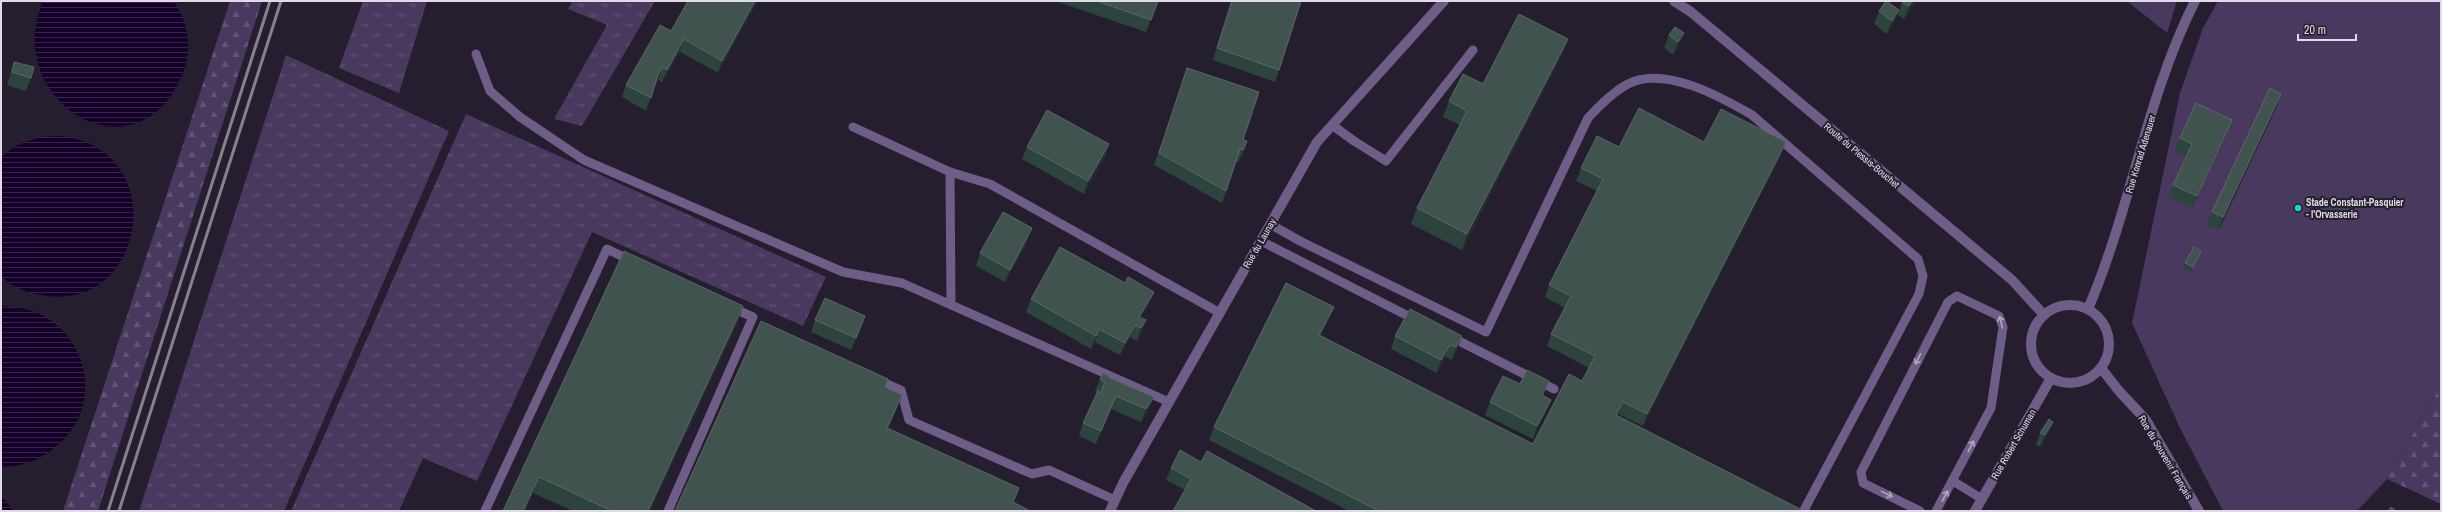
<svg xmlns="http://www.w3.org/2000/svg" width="2442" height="512" font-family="'Archivo Narrow',sans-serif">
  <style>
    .grass { fill: url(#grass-tufts) }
    .forest { fill: url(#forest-firs) }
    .pitch { fill: #49395f }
    .water { fill: url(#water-rules) }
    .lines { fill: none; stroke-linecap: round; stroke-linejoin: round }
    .service { stroke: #6e5d86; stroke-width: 9 }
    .minor { stroke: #6e5d86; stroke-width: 10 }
    .tertiary { stroke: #6e5d86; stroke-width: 10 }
    .rail { stroke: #86818f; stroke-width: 3 }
    .wall { fill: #2d433d }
    .shaded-wall { fill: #212d30 }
    .building { fill: #40534f; stroke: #596867 }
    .oneway { stroke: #b2a9c0 }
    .poi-dot { fill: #22d5af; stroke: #251e2f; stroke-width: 1.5 }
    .labels { text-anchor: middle; stroke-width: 4; stroke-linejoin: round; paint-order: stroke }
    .street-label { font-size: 10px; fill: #e0dce7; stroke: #251e2f }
    .poi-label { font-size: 10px; font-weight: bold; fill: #e0dce7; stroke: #251e2f; text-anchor: start }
  </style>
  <defs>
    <pattern id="grass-tufts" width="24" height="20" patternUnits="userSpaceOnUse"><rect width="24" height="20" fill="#49395f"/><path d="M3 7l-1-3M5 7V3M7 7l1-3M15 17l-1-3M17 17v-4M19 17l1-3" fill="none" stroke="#635576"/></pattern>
    <pattern id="forest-firs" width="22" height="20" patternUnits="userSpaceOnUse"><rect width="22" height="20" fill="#49395f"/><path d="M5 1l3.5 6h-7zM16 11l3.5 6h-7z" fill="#635576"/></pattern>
    <pattern id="water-rules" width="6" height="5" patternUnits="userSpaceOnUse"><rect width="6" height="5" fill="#15002a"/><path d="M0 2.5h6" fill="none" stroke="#372549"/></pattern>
  </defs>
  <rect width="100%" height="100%" fill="#251e2f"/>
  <!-- grass -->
  <g class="grass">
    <polygon points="363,1 427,1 399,93 339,68"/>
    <polygon points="573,1 655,1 582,126 554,119 607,25 568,9"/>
    <polygon points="286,55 449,131 284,511 139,511"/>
    <polygon points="466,114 826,277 803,326 592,232 477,481 423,458 399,511 291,511"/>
  </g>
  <!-- forest -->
  <g class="forest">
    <polygon points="230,1 262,1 98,511 63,511"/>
    <polygon points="2441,385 2441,504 2387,479"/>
  </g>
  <!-- pitch -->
  <g class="pitch">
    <polygon points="2127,1 2177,1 2167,33"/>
    <polygon points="2218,1 2441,1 2441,385 2387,479 2357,511 2223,511 2179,426 2132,323 2180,93 2203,28"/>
  </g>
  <!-- water -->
  <g class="water">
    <path d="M43 1H174C188 22 193 49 183 73 138 185 0 102 43 1Z"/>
    <path d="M40 137C49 137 59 135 68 137 170 156 145 308 47 296 30 294 13 288 1 276V157L15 146Z"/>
    <path d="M1 306C86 305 118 412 44 455 32 463 16 468 1 466Z"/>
    <polygon points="1,496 14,511 1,511"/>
  </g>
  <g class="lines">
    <!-- service -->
    <g class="service">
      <polyline points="476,54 490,91 520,117 584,160 843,272 902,283 1169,402"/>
      <polyline points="1332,125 1354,141 1386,161 1473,50"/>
      <polyline points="853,127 950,172 951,304"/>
      <polyline points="950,172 990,184 1220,313"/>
      <path d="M1270 224 1300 241 1486 332 1588 118C1600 105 1613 92 1628 84 1664 65 1721 97 1752 115L1918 259 1923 276 1919 294 1804 510 1806 511"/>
      <polyline points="1261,241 1416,320"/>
      <polyline points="1449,336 1554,389"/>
      <polyline points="876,379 901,390 909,420 1032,474 1049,470 1115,500"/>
      <polyline points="1953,481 1982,499"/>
      <polyline points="485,511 607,249 632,261"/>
      <polyline points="668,511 753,317 730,307"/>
      <polyline points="1920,511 1863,483 1861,472 1948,302 1957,296 1999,316 2003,327 1991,408 1936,511"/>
    </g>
    <!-- minor -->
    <polyline class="minor" points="1110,511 1123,483 1317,142 1444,1"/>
    <!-- tertiary -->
    <g class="tertiary">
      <polyline points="1674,1 1691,12 2012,280 2044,315"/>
      <circle cx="2070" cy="344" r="39"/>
      <path d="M2088 309C2131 209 2146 98 2195 1"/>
      <polyline points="2101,368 2119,391 2146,420 2199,511"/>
      <polyline points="1975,511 2051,378"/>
    </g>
    <!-- rail -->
    <g class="rail">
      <polyline points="108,511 270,1"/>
      <polyline points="119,511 281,1"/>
    </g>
  </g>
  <!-- wall -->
  <g class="wall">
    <polygon points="758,1 718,73 680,52 662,82 658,80 655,86 646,111 622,97 626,85 671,31"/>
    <polygon points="1055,1 1158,1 1146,32"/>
    <polygon points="1231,1 1301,1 1279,70 1275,82 1213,60"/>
    <polygon points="1917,1 1904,19 1898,15 1902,2"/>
    <polygon points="1899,10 1894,23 1887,34 1874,24 1879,11"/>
    <polygon points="1675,27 1679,46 1673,55 1664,48 1669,35"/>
    <polygon points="1568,39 1562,55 1462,250 1411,224 1417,208 1460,125 1443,117 1449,101 1483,84"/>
    <polygon points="14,62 31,78 26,91 7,85"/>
    <polygon points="1183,81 1243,140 1247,141 1243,154 1238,162 1236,162 1222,203 1154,165"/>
    <polygon points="2277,106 2219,230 2207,225 2212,212"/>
    <polygon points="2227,132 2192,208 2168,197 2173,185 2186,156 2175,151 2180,138"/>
    <polygon points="1704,142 1781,155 1643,426 1618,414 1618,416 1804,511 1349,511 1209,440 1214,427 1334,307 1329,319 1321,336 1533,444 1582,381 1589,368 1547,346 1551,334 1565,308 1545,297 1549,285 1597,191 1576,181 1581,168 1619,147"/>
    <polygon points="1109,144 1105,157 1084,194 1022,159 1027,147"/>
    <polygon points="1028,241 1005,282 976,266 980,253"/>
    <polygon points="624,251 738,322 650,511 573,511 533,493 525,511 503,511"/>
    <polygon points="2199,255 2191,272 2184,268 2185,263"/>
    <polygon points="1031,299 1149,305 1141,318 1146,320 1141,333 1137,341 1130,337 1120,355 1095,342 1091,349 1026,312"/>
    <polygon points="865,316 860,329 851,350 811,332 815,320"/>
    <polygon points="1395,336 1462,336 1457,349 1452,360 1445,357 1437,373 1391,349"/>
    <polygon points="1109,377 1149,410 1141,422 1111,409 1096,444 1079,436 1083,423 1097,393 1095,391 1100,379"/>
    <polygon points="1549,381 1543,396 1546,412 1533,439 1485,415 1490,402 1520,384"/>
    <polygon points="2053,422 2048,434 2040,447 2036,445 2040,433"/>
    <polygon points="1201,462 1185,490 1166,480 1171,468"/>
  </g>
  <!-- shaded-wall -->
  <g class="shaded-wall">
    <polygon points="755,1 758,1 718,73 722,61"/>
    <polygon points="1912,1 1917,1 1904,19 1909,6"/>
    <polygon points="1899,10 1894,23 1887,34 1892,21"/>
    <polygon points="1684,33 1679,46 1673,55 1678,42"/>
    <polygon points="684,39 680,52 662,82 667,70"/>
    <polygon points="1568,39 1562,55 1462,250 1467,234"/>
    <polygon points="663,67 658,80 654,88 658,75"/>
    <polygon points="2281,94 2277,106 2219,230 2223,217"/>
    <polygon points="2232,120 2227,132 2192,208 2197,196"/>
    <polygon points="1247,141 1243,154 1238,162 1243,150"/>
    <polygon points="1786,142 1781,155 1643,426 1647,414"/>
    <polygon points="1109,144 1105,157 1084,194 1088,181"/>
    <polygon points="1032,228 1028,241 1005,282 1010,270"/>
    <polygon points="1154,292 1149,305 1137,326 1139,317"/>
    <polygon points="743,306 738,322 650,511 648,511"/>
    <polygon points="1334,307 1329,319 1315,348 1319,335"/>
    <polygon points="1146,320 1141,333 1137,341 1141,328"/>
    <polygon points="1135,325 1130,337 1120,355 1125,343"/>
    <polygon points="1099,329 1095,342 1091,349 1096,336"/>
    <polygon points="1462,336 1457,349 1452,360 1456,347"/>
    <polygon points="1450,345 1445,357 1437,373 1441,360"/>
    <polygon points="1549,381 1544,393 1537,408 1542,395"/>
    <polygon points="902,395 898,408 883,441 887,428"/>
    <polygon points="1116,396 1111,409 1096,444 1101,431"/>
    <polygon points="1154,397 1149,410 1141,422 1146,409"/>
    <polygon points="1551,400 1546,412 1533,439 1537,426"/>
    <polygon points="1623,402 1618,414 1612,428 1616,415"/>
    <polygon points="2053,422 2048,434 2040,447 2045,435"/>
    <polygon points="539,477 533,493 525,511 523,511"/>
    <polygon points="1019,488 1015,501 1010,511 1013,502"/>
  </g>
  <!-- building -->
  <g class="building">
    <polygon points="688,1 755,1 722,61 684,39 667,70 663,67 658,75 651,98 626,85 660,25 671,31"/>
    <polygon points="1097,1 1158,1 1151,20"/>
    <polygon points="1232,1 1301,1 1279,70 1217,48"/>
    <polygon points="1886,1 1899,10 1892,21 1879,11"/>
    <polygon points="1903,1 1912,1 1909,6 1902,2"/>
    <polygon points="1519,14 1568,39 1467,234 1417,208 1467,111 1449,101 1463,74 1483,84"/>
    <polygon points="1675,27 1684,33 1678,42 1669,35"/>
    <polygon points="14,62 34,67 31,78 12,72"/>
    <polygon points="1187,68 1259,92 1243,140 1247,141 1243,150 1240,149 1226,191 1159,153"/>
    <polygon points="2270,88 2281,94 2223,217 2212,212"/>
    <polygon points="2196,103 2232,120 2197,196 2173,185 2192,144 2180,138"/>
    <polygon points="1639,108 1704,142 1721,109 1786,142 1647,414 1623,402 1616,415 1804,511 1379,511 1214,427 1286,283 1334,307 1319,335 1533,444 1569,374 1582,381 1595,356 1551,334 1571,296 1549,285 1603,179 1581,168 1597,136 1619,147"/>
    <polygon points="1047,110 1109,144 1088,181 1027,147"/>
    <polygon points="1003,212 1032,228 1010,270 980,253"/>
    <polygon points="1060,247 1125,283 1128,277 1154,292 1139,317 1146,320 1141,328 1135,325 1125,343 1099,329 1096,336 1031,299"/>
    <polygon points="2194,247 2201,251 2193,267 2185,263"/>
    <polygon points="624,251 743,306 648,511 612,511 539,477 523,511 503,511"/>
    <polygon points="825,298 865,316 856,338 815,320"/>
    <polygon points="1410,309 1462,336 1456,347 1450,345 1441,360 1395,336"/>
    <polygon points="761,321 888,379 885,387 902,395 887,428 1019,488 1013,502 1030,511 675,511"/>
    <polygon points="1527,370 1549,381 1542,395 1551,400 1537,426 1490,402 1503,376 1520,384"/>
    <polygon points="1103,373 1109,376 1108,377 1154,397 1146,409 1116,396 1101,431 1083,423 1098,391 1101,393 1105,382 1100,379"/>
    <polygon points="2049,419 2053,422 2045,435 2040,433"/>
    <polygon points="1180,450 1201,462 1207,451 1316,511 1173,511 1191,479 1171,468"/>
    <polygon points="2391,507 2396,511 2388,511"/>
  </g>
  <!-- one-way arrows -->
  <defs><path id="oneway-shaft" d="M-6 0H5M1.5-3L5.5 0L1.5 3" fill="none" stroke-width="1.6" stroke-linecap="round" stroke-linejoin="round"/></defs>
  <g class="oneway">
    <use href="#oneway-shaft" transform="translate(2001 322) rotate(-103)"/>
    <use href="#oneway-shaft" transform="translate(1918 359) rotate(117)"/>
    <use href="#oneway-shaft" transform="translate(1971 446) rotate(-63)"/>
    <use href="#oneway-shaft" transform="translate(1887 494) rotate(26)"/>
    <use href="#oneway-shaft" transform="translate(1945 496) rotate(-61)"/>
  </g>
  <!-- markers -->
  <circle class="poi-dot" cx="2298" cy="208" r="4"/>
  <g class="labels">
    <!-- street labels -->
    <g class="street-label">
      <text transform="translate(2140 154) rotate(-73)" y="4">Rue Konrad Adenauer</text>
      <text transform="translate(1862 155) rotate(40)" y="4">Route du Plessis-Bouchet</text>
      <text transform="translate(1259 243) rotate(-60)" y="4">Rue du Launay</text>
      <text transform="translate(2013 444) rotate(-60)" y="4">Rue Robert Schuman</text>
      <text transform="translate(2166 457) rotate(59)" y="4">Rue du Souvenir Français</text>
    </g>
    <!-- poi labels -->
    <g class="poi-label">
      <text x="2306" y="206">Stade Constant-Pasquier<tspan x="2306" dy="12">- l'Orvasserie</tspan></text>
    </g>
  </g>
  <!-- border -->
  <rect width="2442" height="512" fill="none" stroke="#e0dce7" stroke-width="4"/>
  <!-- scale -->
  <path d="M2298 34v6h58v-6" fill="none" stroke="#e0dce7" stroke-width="2"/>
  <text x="2304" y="34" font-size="12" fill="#e0dce7" stroke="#251e2f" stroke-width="3" paint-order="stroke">20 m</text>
</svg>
